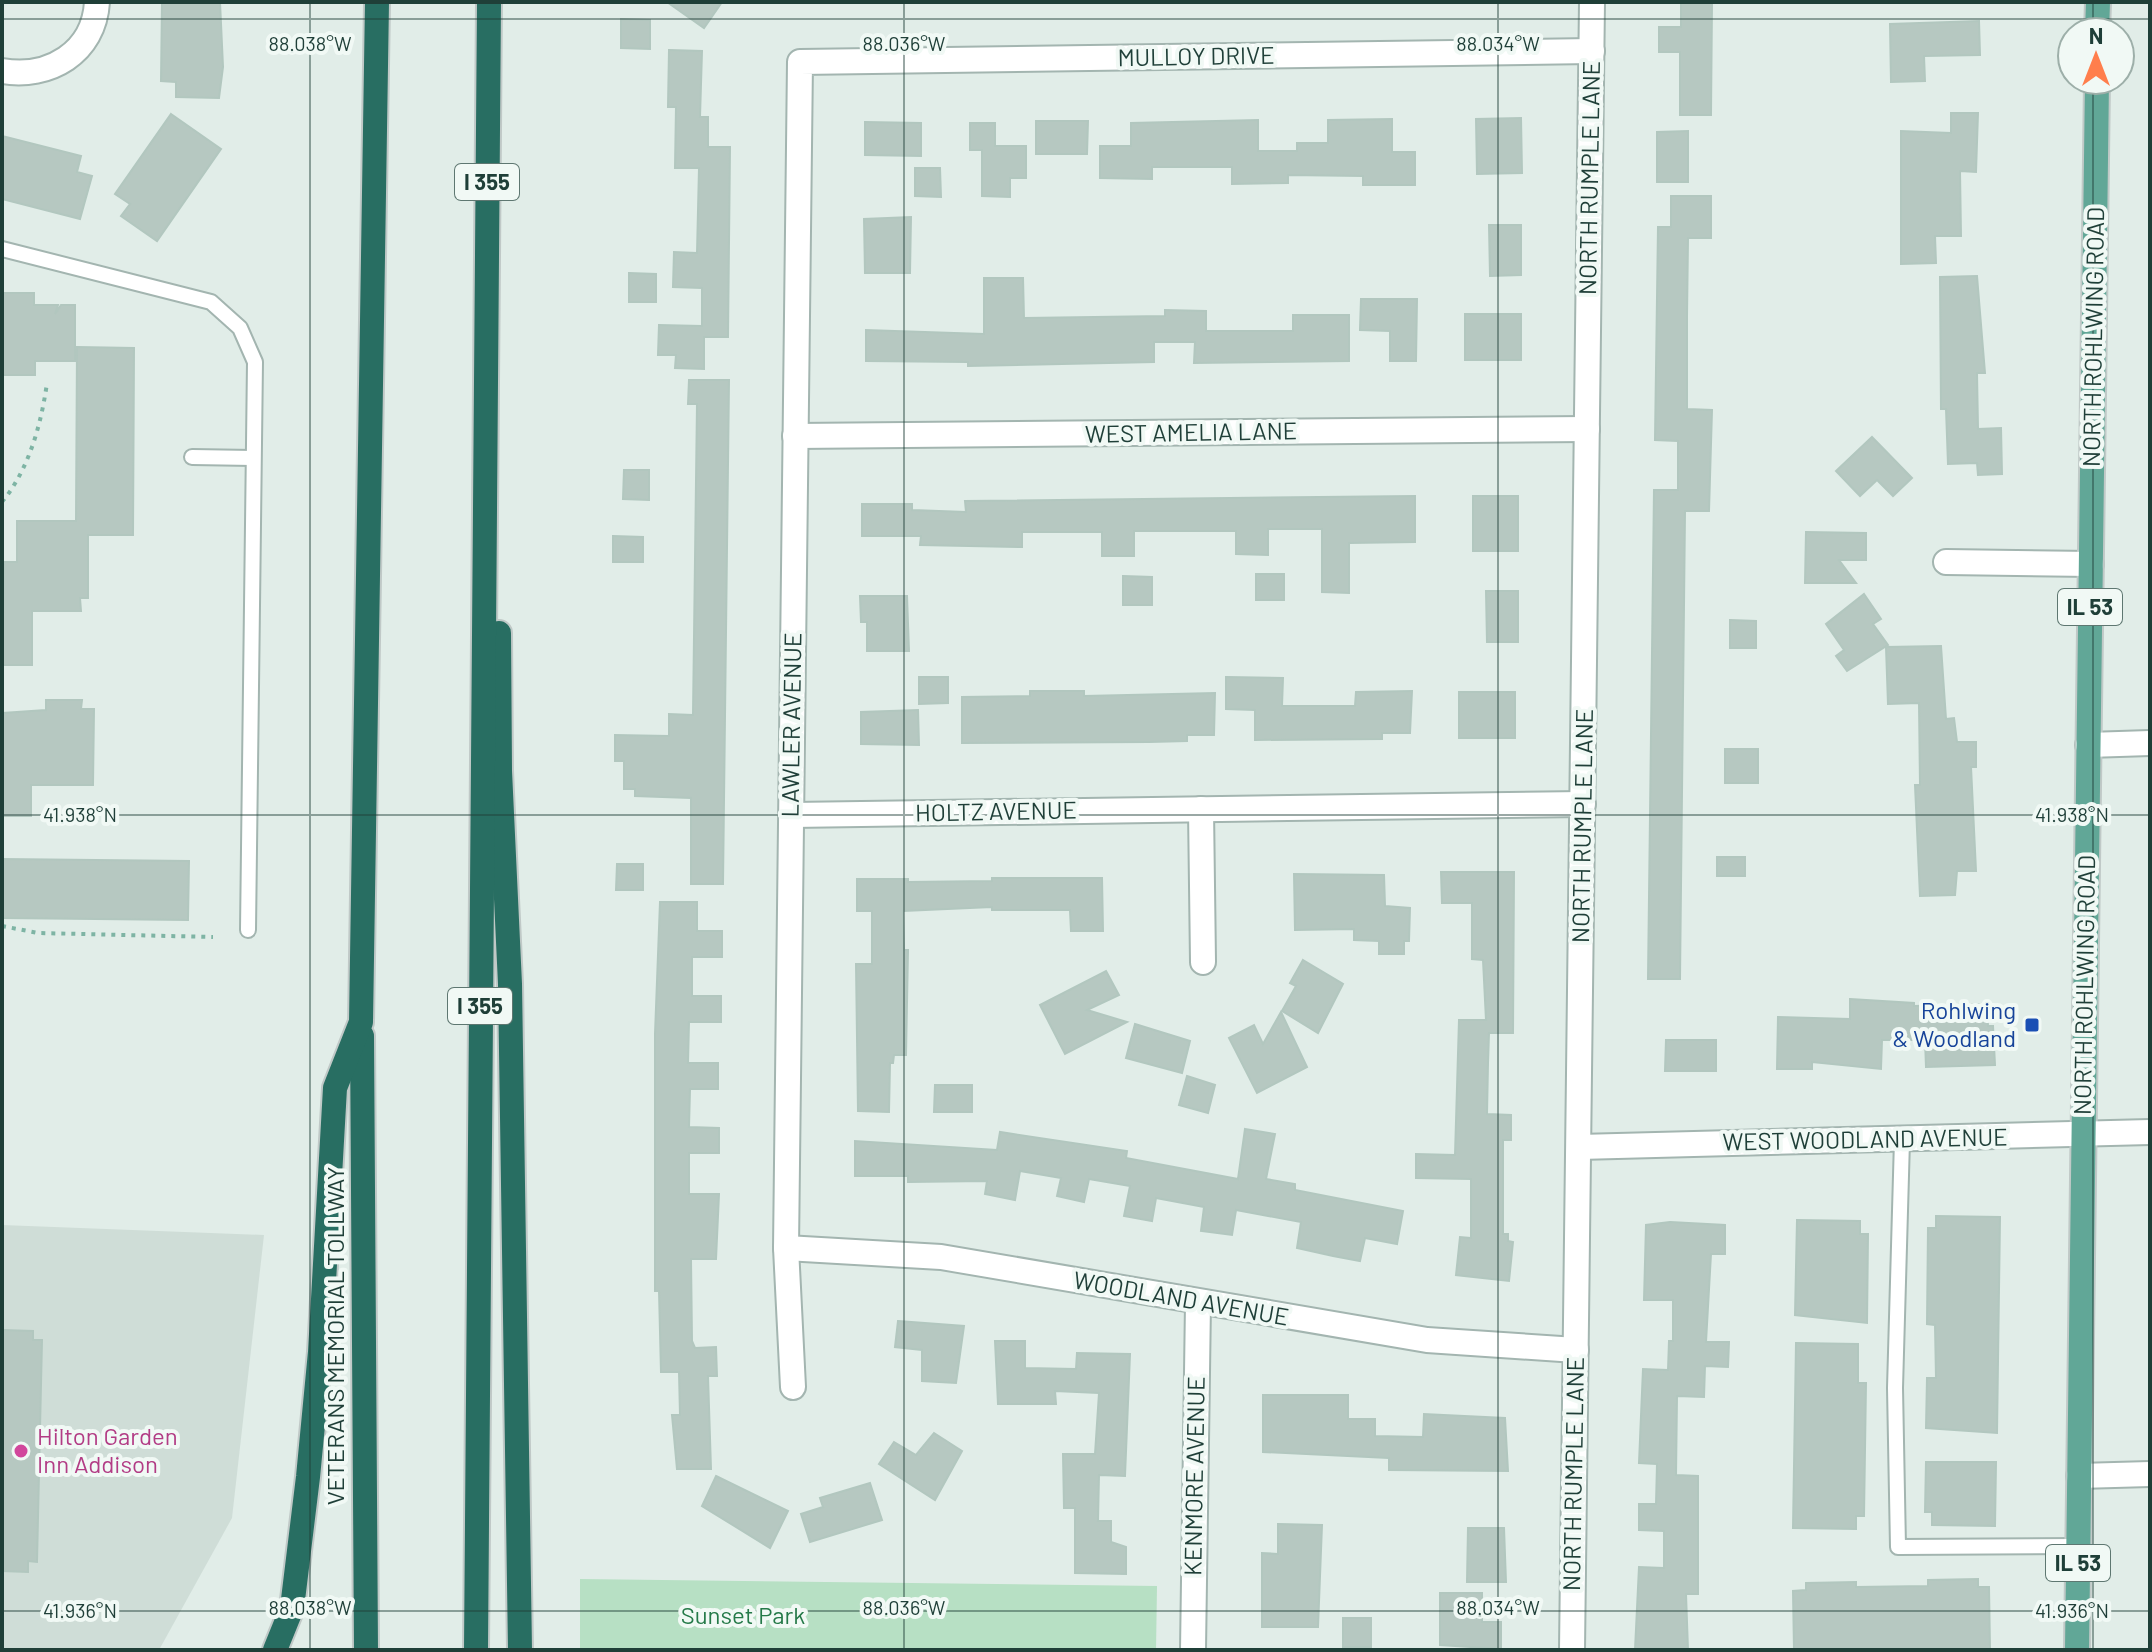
<svg xmlns="http://www.w3.org/2000/svg" width="2152" height="1652" font-family="Barlow,sans-serif">
  <style>
    .built { fill: #cfddd7 }
    .green { fill: #b7e0c4 }
    .building { fill: #b6c8c1; stroke: #b2c7bf; stroke-width: 2 }
    .lines { fill: none; stroke-linecap: round; stroke-linejoin: round }
    .service-casing { stroke: #a3b5b0; stroke-width: 18 }
    .minor-casing { stroke: #a3b5b0; stroke-width: 28 }
    .primary-casing { stroke: #c0c9c7; stroke-width: 28 }
    .motorway-casing { stroke: #c0c9c7; stroke-width: 28 }
    .path { stroke: #7eb4a4; stroke-width: 4; stroke-dasharray: 4 6; stroke-linecap: butt }
    .service { stroke: #fff; stroke-width: 14 }
    .minor { stroke: #fff; stroke-width: 24 }
    .primary { stroke: #61a797; stroke-width: 24 }
    .motorway { stroke: #286e62; stroke-width: 24 }
    .ticks { fill: none; stroke: #1f3f38; stroke-width: 2; stroke-opacity: 0.45 }
    .transit-dot { fill: #1a4fb4; stroke: #f1f9f5; stroke-width: 3 }
    .hotel-dot { fill: #d1479c; stroke: #f1f9f5; stroke-width: 3 }
    .labels { text-anchor: middle; stroke-width: 8; stroke-linejoin: round; paint-order: stroke }
    .shield { fill: #f1f9f5; stroke: #5e7771; stroke-width: 2 }
    .shield-label { font-size: 22px; font-weight: bold; fill: #1f3f38 }
    .street-label { font-size: 24px; fill: #1f3f38; stroke: #f1f9f5 }
    .transit-label { font-size: 24px; fill: #164399; stroke: #f1f9f5; text-anchor: end }
    .hotel-label { font-size: 24px; fill: #b23c85; stroke: #f1f9f5; text-anchor: start }
    .park-label { font-size: 24px; fill: #257a49; stroke: #f1f9f5 }
    .ticks-label { font-size: 20px; text-anchor: middle; fill: #1f3f38; stroke: #f1f9f5; stroke-width: 8; stroke-linejoin: round; paint-order: stroke }
  </style>
  <rect width="100%" height="100%" fill="#e1ede8"/>
  <!-- built -->
  <polygon class="built" points="2,1225 264,1235 232,1518 159,1650 2,1650"/>
  <!-- green -->
  <polygon class="green" points="580,1579 1157,1586 1156,1650 580,1650"/>
  <!-- building -->
  <g class="building">
    <polygon points="162,2 220,2 223,67 219,98 176,97 176,82 161,81"/>
    <polygon points="667,2 722,2 704,28"/>
    <polygon points="1681,2 1712,2 1711,115 1680,115 1680,52 1659,52 1659,27 1681,27"/>
    <polygon points="621,19 650,20 650,49 621,48"/>
    <polygon points="1979,21 1980,55 1924,56 1925,81 1891,82 1890,24"/>
    <polygon points="669,50 702,51 700,117 708,117 708,147 730,147 728,337 704,337 704,369 675,368 676,355 658,355 659,325 702,326 702,288 673,287 674,252 697,253 699,168 675,168 676,107 668,107"/>
    <polygon points="1951,113 1978,113 1976,172 1960,171 1961,236 1935,236 1936,263 1901,264 1901,131 1951,133"/>
    <polygon points="171,114 221,149 157,241 121,216 130,204 115,194"/>
    <polygon points="1521,118 1522,173 1477,174 1476,119"/>
    <polygon points="1392,119 1392,152 1415,152 1415,185 1363,185 1363,176 1288,175 1288,183 1232,184 1232,167 1152,167 1152,179 1100,178 1100,146 1131,146 1131,123 1258,120 1258,151 1297,151 1297,143 1328,143 1328,120"/>
    <polygon points="1036,121 1088,121 1087,154 1036,154"/>
    <polygon points="865,122 921,123 921,156 865,155"/>
    <polygon points="970,123 995,123 995,146 1026,146 1026,178 1010,178 1010,197 982,196 982,150 970,150"/>
    <polygon points="1688,131 1688,182 1657,182 1657,132"/>
    <polygon points="2,136 81,156 77,172 92,176 80,219 2,199"/>
    <polygon points="915,168 940,168 941,197 915,196"/>
    <polygon points="1671,196 1711,196 1711,238 1688,238 1687,317 1687,409 1712,410 1709,511 1685,511 1680,979 1648,979 1654,490 1678,490 1678,441 1655,440 1658,227 1671,227"/>
    <polygon points="911,217 910,273 865,273 864,219"/>
    <polygon points="1489,225 1521,225 1521,275 1490,276"/>
    <polygon points="629,273 656,274 656,302 629,302"/>
    <polygon points="1977,276 1985,373 1977,373 1978,429 2001,428 2002,474 1978,475 1977,463 1948,464 1946,409 1941,409 1940,277"/>
    <polygon points="984,278 1023,278 1024,318 1165,316 1165,310 1206,311 1206,331 1293,331 1293,315 1349,315 1349,361 1194,363 1195,342 1154,342 1154,362 968,366 968,362 866,361 866,330 984,334"/>
    <polygon points="2,293 34,293 34,305 58,305 55,314 61,305 75,305 75,361 35,361 35,375 2,375"/>
    <polygon points="1361,299 1417,299 1416,361 1390,361 1390,331 1360,330"/>
    <rect x="1465" y="314" width="56" height="46"/>
    <polygon points="77,347 134,348 133,535 88,535 88,598 80,598 81,611 32,611 32,665 2,665 4,562 17,562 17,521 76,521"/>
    <polygon points="689,380 729,380 723,884 691,884 691,798 635,796 635,789 624,789 624,761 615,761 615,735 669,736 669,714 693,715 697,404 688,404"/>
    <polygon points="1872,437 1912,478 1893,496 1877,480 1860,496 1836,471"/>
    <polygon points="624,470 649,470 649,500 623,499"/>
    <polygon points="1415,496 1415,542 1349,543 1349,593 1322,592 1322,529 1268,529 1268,555 1236,554 1236,531 1134,531 1134,556 1102,556 1102,532 1022,532 1022,547 920,545 921,536 862,536 862,504 912,504 912,510 966,512 965,501"/>
    <rect x="1473" y="496" width="45" height="55"/>
    <polygon points="1806,532 1866,533 1866,560 1839,560 1856,583 1805,583"/>
    <polygon points="613,536 643,537 643,562 613,562"/>
    <rect x="1256" y="574" width="28" height="26"/>
    <polygon points="1123,576 1152,577 1152,605 1123,605"/>
    <polygon points="1486,591 1518,591 1518,642 1487,642"/>
    <polygon points="1864,594 1881,619 1873,624 1888,645 1847,671 1836,656 1844,650 1826,624"/>
    <polygon points="860,596 907,596 909,651 867,651 867,622 861,622"/>
    <polygon points="1730,620 1756,621 1756,648 1730,648"/>
    <polygon points="1941,646 1946,719 1954,718 1957,742 1976,742 1976,767 1971,767 1976,871 1957,871 1955,895 1920,896 1915,785 1920,785 1919,703 1888,704 1886,647"/>
    <polygon points="919,677 948,677 948,703 919,704"/>
    <polygon points="1226,677 1283,678 1282,706 1355,706 1356,692 1412,691 1410,733 1382,733 1382,739 1255,740 1255,710 1226,709"/>
    <polygon points="1030,691 1084,691 1084,696 1215,693 1214,735 1187,735 1187,741 1149,742 962,743 962,697 1030,696"/>
    <rect x="1459" y="692" width="56" height="46"/>
    <polygon points="46,700 82,700 81,709 94,709 93,785 31,785 31,816 2,816 3,713 46,710"/>
    <polygon points="918,710 919,745 861,744 861,712"/>
    <rect x="1725" y="749" width="33" height="34"/>
    <rect x="1717" y="857" width="28" height="19"/>
    <polygon points="2,859 189,861 188,920 2,918"/>
    <polygon points="617,864 643,864 643,890 616,890"/>
    <polygon points="1441,872 1514,872 1513,1033 1489,1033 1488,1063 1487,1114 1511,1115 1511,1140 1503,1140 1503,1234 1508,1234 1508,1241 1513,1242 1509,1281 1456,1275 1460,1237 1471,1238 1471,1179 1416,1178 1416,1154 1455,1155 1459,1020 1486,1020 1483,960 1472,959 1472,903 1442,903"/>
    <polygon points="1294,874 1384,875 1385,906 1410,908 1409,941 1404,941 1404,954 1379,954 1379,941 1354,940 1354,929 1295,930"/>
    <polygon points="992,878 1102,878 1103,931 1071,931 1070,910 992,910 992,907 903,911 904,950 908,950 906,1055 894,1055 893,1063 890,1063 889,1112 858,1111 856,964 872,964 872,911 857,911 857,879 908,879 908,882 992,881"/>
    <polygon points="660,902 697,902 697,931 722,931 722,957 692,957 692,996 721,996 721,1022 689,1022 688,1063 718,1063 718,1089 690,1089 689,1127 719,1128 719,1153 689,1153 689,1194 719,1194 716,1259 691,1259 692,1341 695,1348 716,1347 717,1376 708,1376 711,1469 677,1469 672,1415 680,1415 679,1372 661,1372 659,1291 655,1291 655,1034"/>
    <polygon points="1303,960 1343,984 1318,1033 1282,1011 1296,986 1290,983"/>
    <polygon points="1106,971 1119,995 1087,1010 1127,1022 1065,1054 1040,1005"/>
    <polygon points="1850,999 1914,1003 1914,1006 1987,1004 1988,1026 1993,1026 1995,1065 1926,1067 1925,1040 1882,1040 1881,1069 1812,1062 1812,1069 1777,1069 1778,1017 1850,1019"/>
    <polygon points="1281,1012 1307,1067 1257,1093 1229,1038 1254,1025 1263,1044"/>
    <polygon points="1135,1024 1190,1041 1182,1073 1126,1058"/>
    <polygon points="1666,1040 1716,1040 1716,1071 1665,1071"/>
    <polygon points="1187,1076 1215,1085 1208,1113 1179,1105"/>
    <polygon points="935,1085 972,1085 972,1112 934,1112"/>
    <polygon points="1245,1129 1275,1134 1266,1179 1295,1184 1295,1190 1403,1211 1397,1244 1365,1238 1360,1261 1333,1256 1297,1248 1301,1222 1236,1210 1232,1235 1201,1231 1204,1207 1156,1198 1152,1221 1124,1216 1130,1186 1089,1179 1084,1202 1057,1196 1061,1178 1020,1171 1015,1200 985,1194 987,1181 908,1182 908,1176 855,1176 855,1141 997,1150 1000,1132 1127,1151 1126,1158 1238,1179"/>
    <polygon points="1936,1216 2000,1217 1997,1433 1926,1428 1927,1378 1936,1378 1935,1325 1927,1324 1928,1228 1936,1228"/>
    <polygon points="1797,1220 1860,1221 1860,1234 1868,1234 1867,1323 1795,1315"/>
    <polygon points="1670,1222 1725,1225 1725,1254 1711,1254 1706,1342 1729,1342 1728,1367 1705,1366 1704,1397 1677,1396 1676,1475 1698,1476 1698,1594 1686,1594 1688,1650 1635,1650 1639,1567 1664,1568 1664,1531 1639,1530 1639,1504 1656,1504 1657,1464 1639,1463 1643,1369 1668,1370 1669,1341 1673,1341 1673,1300 1644,1300 1646,1225"/>
    <polygon points="898,1321 964,1326 956,1383 922,1381 922,1350 895,1347"/>
    <polygon points="2,1330 33,1331 33,1340 42,1340 37,1562 28,1561 28,1572 2,1571"/>
    <polygon points="995,1341 1025,1341 1025,1368 1076,1369 1077,1353 1130,1354 1125,1476 1099,1475 1098,1521 1111,1521 1111,1542 1126,1547 1126,1574 1075,1573 1075,1508 1064,1508 1063,1454 1095,1454 1099,1393 1055,1391 1056,1404 998,1404"/>
    <polygon points="1796,1343 1858,1344 1858,1383 1866,1383 1864,1516 1856,1516 1856,1529 1793,1528"/>
    <polygon points="1263,1395 1348,1395 1348,1419 1375,1419 1375,1436 1423,1437 1424,1414 1505,1418 1508,1471 1389,1470 1389,1458 1263,1452"/>
    <polygon points="934,1433 962,1451 935,1500 879,1464 894,1442 916,1455"/>
    <polygon points="1926,1462 1996,1462 1995,1526 1932,1525 1932,1512 1925,1512"/>
    <polygon points="716,1476 788,1511 770,1548 702,1506"/>
    <polygon points="870,1483 882,1520 810,1542 801,1514 823,1507 820,1498"/>
    <polygon points="1278,1524 1322,1525 1318,1627 1262,1627 1262,1553 1278,1554"/>
    <polygon points="1468,1528 1504,1528 1506,1582 1467,1582"/>
    <polygon points="1978,1579 1978,1587 1989,1587 1990,1650 1794,1650 1793,1591 1806,1590 1806,1583 1856,1582 1856,1587 1928,1586 1928,1580"/>
    <polygon points="1440,1593 1482,1593 1482,1622 1501,1622 1501,1649 1440,1645"/>
    <rect x="1343" y="1618" width="28" height="29"/>
  </g>
  <g class="lines">
    <defs>
      <g id="service">
        <polyline points="2,249 211,302 240,328 255,362 248,930"/>
        <polyline points="192,457 253,458"/>
        <polyline points="1902,1140 1895,1388 1898,1547 2078,1546"/>
      </g>
      <g id="minor">
        <path d="M2 71C49 79 94 53 97 2"/>
        <polyline points="795,436 1587,429"/>
        <polyline points="1946,562 2091,564"/>
        <polyline points="2088,745 2150,743"/>
        <polyline points="1201,809 1203,962"/>
        <polyline points="792,815 1583,804"/>
        <polyline points="1579,1147 2150,1132"/>
        <polyline points="786,1248 941,1257 1427,1340 1576,1350"/>
        <polyline points="793,1387 786,1248 800,62 1592,51"/>
        <polyline points="2079,1476 2150,1474"/>
        <polyline points="1193,1650 1198,1303"/>
        <polyline points="1572,1650 1592,2"/>
      </g>
      <g id="primary">
        <polyline points="2097,32 2098,2"/>
        <polyline points="2077,1650 2097,80"/>
      </g>
      <g id="motorway">
        <polyline points="499,633 500,771 510,984 520,1650"/>
        <polyline points="362,1036 366,1650"/>
        <polyline points="275,1650 292,1608 308,1477 320,1352 335,1088 361,1022 377,2"/>
        <polyline points="476,1650 489,2"/>
      </g>
    </defs>
    <!-- service casing -->
    <use href="#service" class="service-casing"/>
    <!-- minor casing -->
    <use href="#minor" class="minor-casing"/>
    <!-- primary casing -->
    <use href="#primary" class="primary-casing"/>
    <!-- motorway casing -->
    <use href="#motorway" class="motorway-casing"/>
    <!-- path -->
    <g class="path">
      <path d="M2 502C29 469 41 425 47 383"/>
      <polyline points="2,926 38,933 213,937"/>
    </g>
    <!-- service -->
    <use href="#service" class="service"/>
    <!-- minor -->
    <use href="#minor" class="minor"/>
    <!-- primary -->
    <use href="#primary" class="primary"/>
    <!-- motorway -->
    <use href="#motorway" class="motorway"/>
  </g>
  <!-- ticks -->
  <path class="ticks" d="M310 2V1650M904 2V1650M1498 2V1650M2093 2V32M2 19H2150M2093 80V1650M2 815H2150M2 1611H2150"/>
  <!-- markers -->
  <rect class="transit-dot" x="2024" y="1017" width="16" height="16" rx="4"/>
  <circle class="hotel-dot" cx="21" cy="1451" r="8"/>
  <g class="labels">
    <!-- shield labels -->
    <g class="shield">
      <rect x="455" y="164" width="64" height="36" rx="6"/>
      <rect x="2058" y="589" width="64" height="36" rx="6"/>
      <rect x="448" y="988" width="64" height="36" rx="6"/>
      <rect x="2046" y="1545" width="64" height="36" rx="6"/>
    </g>
    <g class="shield-label">
      <text x="487" y="190">I 355</text>
      <text x="2090" y="615">IL 53</text>
      <text x="480" y="1014">I 355</text>
      <text x="2078" y="1571">IL 53</text>
    </g>
    <!-- street labels -->
    <g class="street-label">
      <text transform="translate(1196 57) rotate(-1)" y="8">MULLOY DRIVE</text>
      <text transform="translate(1590 178) rotate(-89)" y="8">NORTH RUMPLE LANE</text>
      <text transform="translate(2094 337) rotate(-89)" y="8">NORTH ROHLWING ROAD</text>
      <text transform="translate(1191 433) rotate(-1)" y="8">WEST AMELIA LANE</text>
      <text transform="translate(792 725) rotate(-89)" y="8">LAWLER AVENUE</text>
      <text transform="translate(996 812) rotate(-1)" y="8">HOLTZ AVENUE</text>
      <text transform="translate(1583 826) rotate(-89)" y="8">NORTH RUMPLE LANE</text>
      <text transform="translate(2085 985) rotate(-89)" y="8">NORTH ROHLWING ROAD</text>
      <text transform="translate(1865 1140) rotate(-1)" y="8">WEST WOODLAND AVENUE</text>
      <text transform="translate(1181 1299) rotate(10)" y="8">WOODLAND AVENUE</text>
      <text transform="translate(336 1336) rotate(-90)" y="8">VETERANS MEMORIAL TOLLWAY</text>
      <text transform="translate(1574 1474) rotate(-89)" y="8">NORTH RUMPLE LANE</text>
      <text transform="translate(1195 1476) rotate(-89)" y="8">KENMORE AVENUE</text>
    </g>
    <!-- transit labels -->
    <g class="transit-label">
      <text x="2016" y="1019">Rohlwing<tspan x="2016" dy="28">&amp; Woodland</tspan></text>
    </g>
    <!-- hotel labels -->
    <g class="hotel-label">
      <text x="37" y="1445">Hilton Garden<tspan x="37" dy="28">Inn Addison</tspan></text>
    </g>
    <!-- park labels -->
    <g class="park-label">
      <text x="743" y="1624">Sunset Park</text>
    </g>
  </g>
  <g class="ticks-label">
    <text x="310" y="51">88.038°W</text>
    <text x="904" y="51">88.036°W</text>
    <text x="1498" y="51">88.034°W</text>
    <text x="80" y="822">41.938°N</text>
    <text x="2072" y="822">41.938°N</text>
    <text x="310" y="1615">88.038°W</text>
    <text x="904" y="1615">88.036°W</text>
    <text x="1498" y="1615">88.034°W</text>
    <text x="80" y="1618">41.936°N</text>
    <text x="2072" y="1618">41.936°N</text>
  </g>
  <!-- border -->
  <rect width="2152" height="1652" fill="none" stroke="#1f3f38" stroke-width="8"/>
  <!-- north arrow -->
  <g transform="translate(2096 56)"><circle r="38" fill="#f1f9f5" stroke="#9dafa9" stroke-width="2"/>
  <path d="M0-6L14 30L0 20L-14 30Z" fill="#ff7e4c"/>
  <text y="-12" font-size="22" font-weight="bold" text-anchor="middle" fill="#1f3f38">N</text>
  </g>
</svg>
